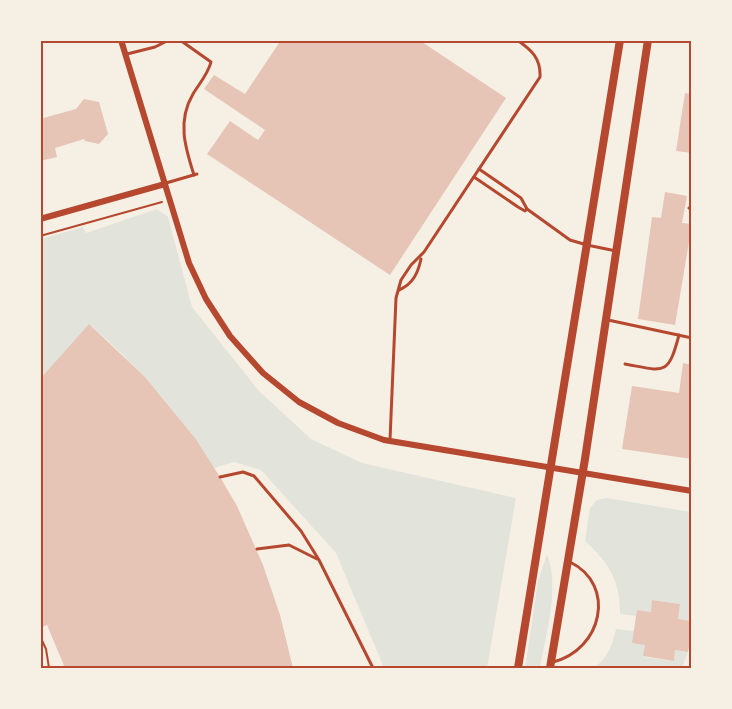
<svg xmlns="http://www.w3.org/2000/svg" width="732" height="709" font-family="'Nunito Sans',sans-serif">
  <style>
    .green { fill: #e2e4dc }
    .building { fill: #e6c5b7 }
    .lines { fill: none; stroke-linecap: round; stroke-linejoin: round }
    .path { stroke: #b5482f; stroke-width: 2 }
    .service { stroke: #b5482f; stroke-width: 3 }
    .minor { stroke: #b5482f; stroke-width: 6 }
    .secondary { stroke: #b5482f; stroke-width: 8 }
    .neatline { fill: none; stroke: #b5482f; stroke-width: 2 }
  </style>
  <rect width="100%" height="100%" fill="#f6efe4"/>
  <!-- green -->
  <g class="green">
    <path d="M157 209 168 217 192 307 259 391 311 439 362 463 516 498 487 668H384L336 553 261 470 234 462 214 468C179 414 138 365 89 324L41 379V239L83 227 86 233Z"/>
    <path d="M607 498 691 512V621L678 619 680 604 653 600 651 612 637 610 636 616 620 614C620 580 609 563 585 541L590 508 597 500Z"/>
    <path d="M547 554C560 588 546 633 540 668H525L538 581Z"/>
    <path d="M616 629 634 631 645 645 644 657 673 661 675 650 688 652 682 668H594C607 659 613 644 616 629Z"/>
  </g>
  <!-- building -->
  <g class="building">
    <polygon points="281,40 419,40 506,98 390,275 207,154 230,121 258,140 265,130 204,89 214,75 245,94"/>
    <polygon points="685,93 692,94 692,153 676,151"/>
    <polygon points="84,99 99,102 108,134 99,144 85,141 84,139 55,148 57,157 40,161 40,119 76,109"/>
    <polygon points="665,192 687,196 682,223 692,224 675,325 638,319 652,217 661,218"/>
    <polygon points="89,324 145,377 195,438 220,477 237,506 263,565 280,615 293,668 65,668 47,625 40,628 40,379"/>
    <polygon points="683,363 692,365 692,459 622,449 632,386 679,393"/>
    <polygon points="652,600 680,604 678,619 692,621 692,643 690,642 688,652 675,650 674,661 643,656 645,645 632,643 637,610 651,612"/>
  </g>
  <g class="lines">
    <!-- path -->
    <g class="path">
      <polyline points="40,236 162,202"/>
      <polyline points="40,636 46,649 49,668"/>
    </g>
    <!-- service -->
    <g class="service">
      <path d="M180 40 211 62C208 74 199 84 193 94 177 121 185 147 194 175"/>
      <polyline points="127,54 155,47 169,40"/>
      <polyline points="479,169 521,198 527,209 570,240 587,245 616,251"/>
      <polyline points="474,177 518,207 525,211 527,209"/>
      <polyline points="166,183 197,174"/>
      <polyline points="689,208 692,209"/>
      <path d="M399 290C413 284 418 273 421 259"/>
      <polyline points="608,320 692,338"/>
      <path d="M625 364C664 371 668 377 679 335"/>
      <path d="M390 440 396 298 401 280 411 265 424 252 540 77C541 59 532 50 517 40"/>
      <polyline points="220,477 243,472 254,476 301,531 319,560 373,668"/>
      <polyline points="257,549 289,545 317,559"/>
      <path d="M553 662C602 650 617 585 570 562"/>
    </g>
    <!-- minor -->
    <g class="minor">
      <polyline points="121,40 189,263 206,299 230,336 263,373 299,402 338,423 384,440 692,491"/>
      <polyline points="40,219 165,184"/>
    </g>
    <!-- secondary -->
    <g class="secondary">
      <polyline points="518,668 620,40"/>
      <polyline points="550,668 585,459 648,40"/>
    </g>
  </g>
  <!-- border -->
  <rect width="732" height="709" fill="none" stroke="#f6efe4" stroke-width="84"/>
  <rect x="42" y="42" width="648" height="625" class="neatline"/>
</svg>
